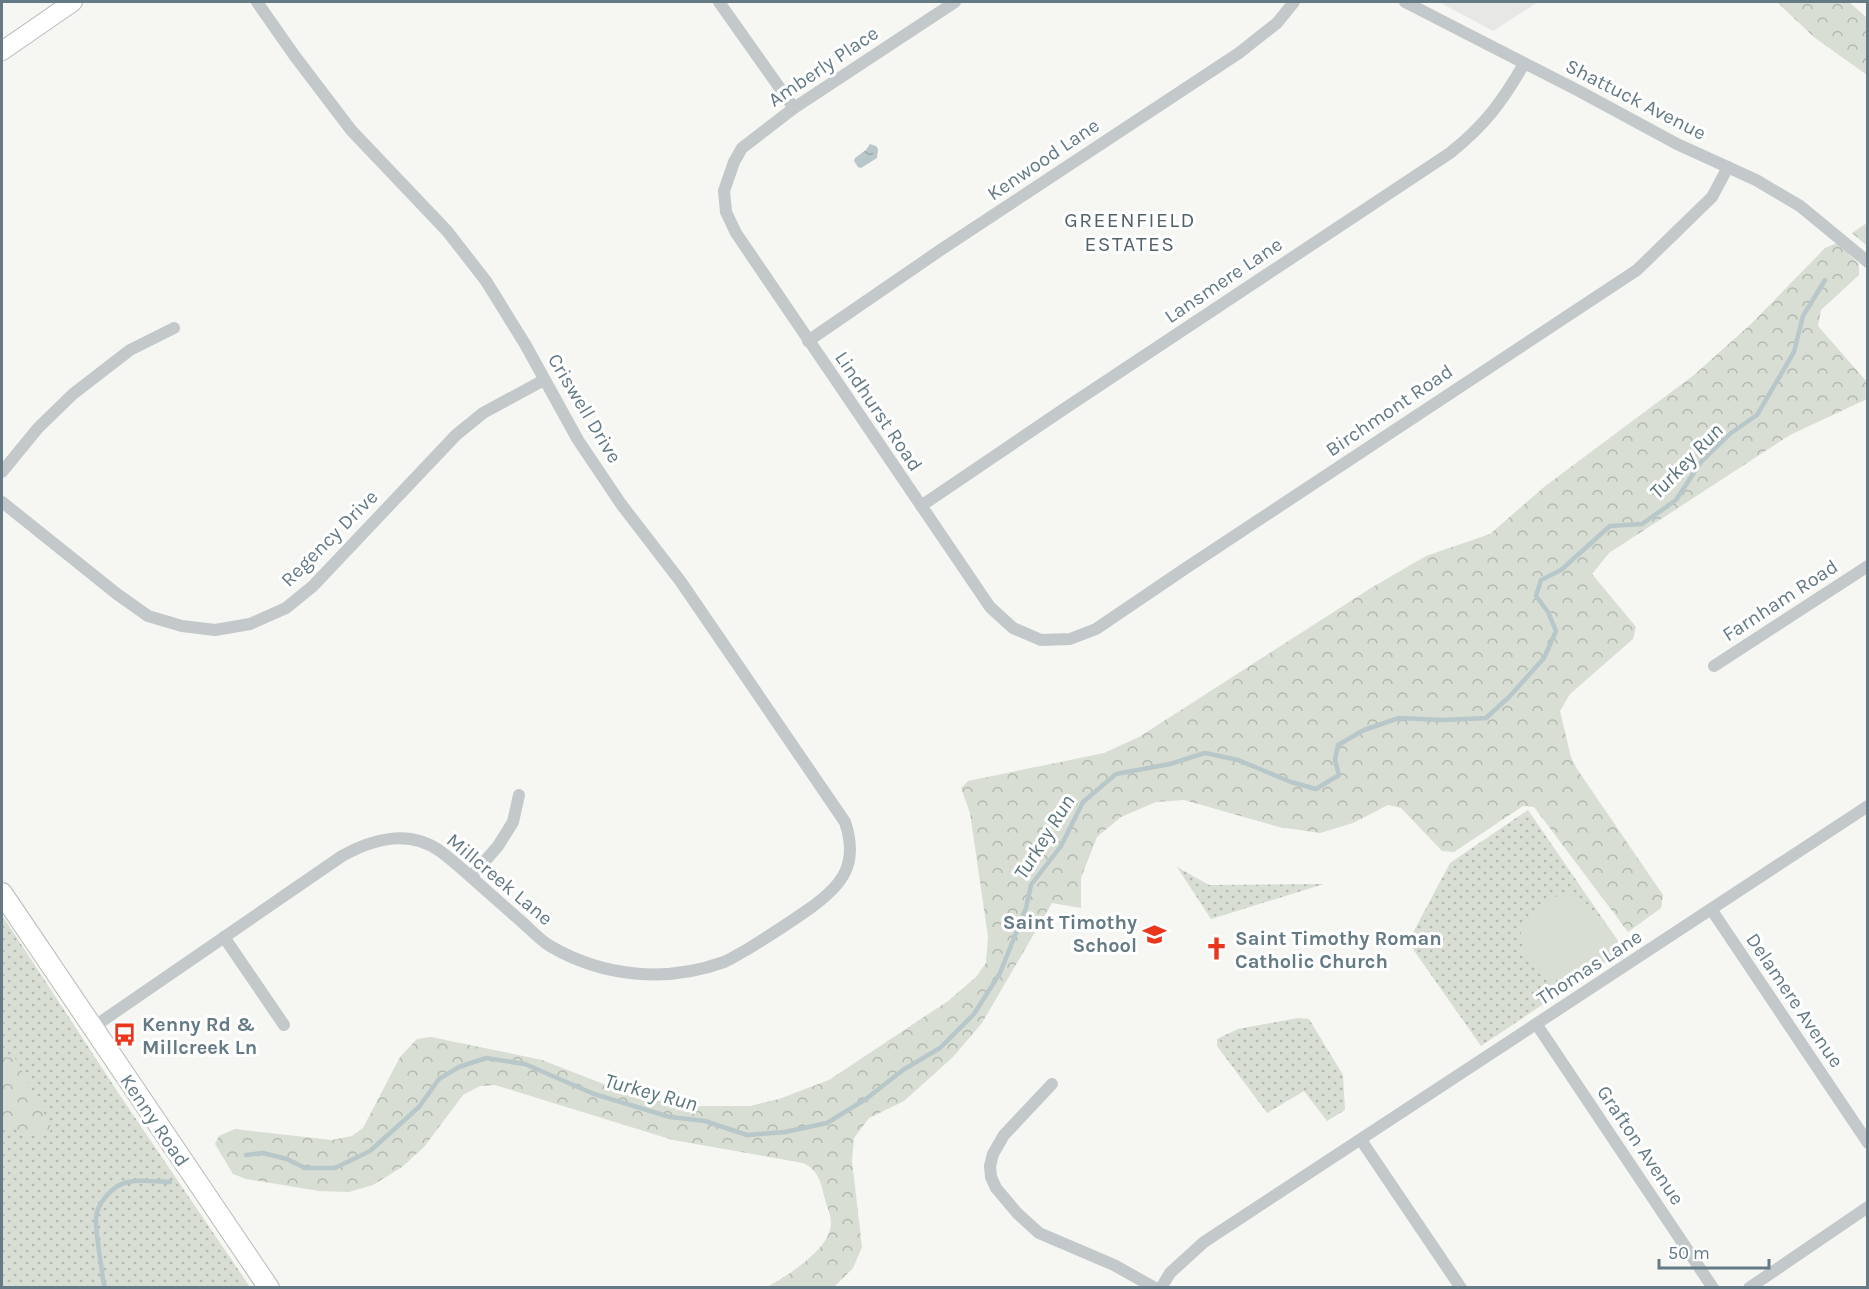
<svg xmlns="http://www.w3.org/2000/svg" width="1869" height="1289" font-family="Karla,sans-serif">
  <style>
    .built { fill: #e7e7e6 }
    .grass { fill: url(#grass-dots) }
    .forest { fill: url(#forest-crowns) }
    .garden { fill: #d8ded3 }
    .water { fill: url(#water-ripples) }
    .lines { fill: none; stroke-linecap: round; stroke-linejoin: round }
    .stream { stroke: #b8c7c9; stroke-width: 4.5 }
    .secondary-casing { stroke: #b5bcbf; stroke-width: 20 }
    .primary-casing { stroke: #b6bbbe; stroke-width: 22 }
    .street { stroke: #c3c8ca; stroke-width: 12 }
    .secondary { stroke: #fff; stroke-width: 18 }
    .primary { stroke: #fff; stroke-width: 20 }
    .labels { text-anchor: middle; stroke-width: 6; stroke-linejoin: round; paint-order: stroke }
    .street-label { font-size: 20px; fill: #647a85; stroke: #fff }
    .poi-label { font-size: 20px; font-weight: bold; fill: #647a85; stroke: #fff; text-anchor: start }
    .neighbourhood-label { font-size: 21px; letter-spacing: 1.5px; fill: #52626a; stroke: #fff }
    .water-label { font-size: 21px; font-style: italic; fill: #5a767b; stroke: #fff }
  </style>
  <defs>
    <pattern id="grass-dots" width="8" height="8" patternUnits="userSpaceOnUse" patternTransform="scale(1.5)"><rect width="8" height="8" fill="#d8ded3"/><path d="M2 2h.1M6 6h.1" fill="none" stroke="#b3b9b1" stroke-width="1.8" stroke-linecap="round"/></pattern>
    <pattern id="forest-crowns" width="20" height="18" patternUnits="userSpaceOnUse" patternTransform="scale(1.5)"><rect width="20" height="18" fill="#d8ded3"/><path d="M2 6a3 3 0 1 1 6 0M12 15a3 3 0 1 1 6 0" fill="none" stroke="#b3b9b1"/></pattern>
    <pattern id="water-ripples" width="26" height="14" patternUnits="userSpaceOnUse" patternTransform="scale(1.5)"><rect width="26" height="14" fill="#b8c7c9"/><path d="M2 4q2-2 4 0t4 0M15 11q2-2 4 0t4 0" fill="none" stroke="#99a7a9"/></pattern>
  </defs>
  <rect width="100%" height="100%" fill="#f6f6f2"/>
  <!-- built -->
  <polygon class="built" points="1439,2 1538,2 1493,31"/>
  <!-- grass -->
  <g class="grass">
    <polygon points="1528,810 1618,941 1612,958 1481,1046 1408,942 1450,863"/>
    <polygon points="1177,867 1209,885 1324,884 1211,919"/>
    <polygon points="2,915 121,1097 250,1287 2,1287"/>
    <polygon points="1298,1018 1309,1019 1343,1075 1345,1110 1327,1121 1304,1091 1267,1113 1217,1046 1217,1039 1238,1029"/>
  </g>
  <!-- forest -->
  <g class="forest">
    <polygon points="1777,2 1849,2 1867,18 1867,75 1815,38"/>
    <polygon points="1867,223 1867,246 1852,233"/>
    <path d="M1837 243 1859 264V275L1821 310 1818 326 1867 382V399L1790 435 1609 553 1592 574 1636 627 1633 639 1570 694 1560 711 1571 757 1577 769 1663 895 1661 908 1628 932 1534 807 1523 806 1454 852 1442 851 1401 808 1388 805 1353 823 1320 833 1279 827 1184 800 1156 802 1121 817 1097 837 1081 878V908L1052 903 982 1023 953 1057 904 1101 869 1118 854 1138 852 1161 862 1247 853 1268 834 1287H767C787 1276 831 1249 831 1223 831 1215 826 1204 824 1196 821 1181 817 1169 803 1163L673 1140 495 1085 480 1086 463 1095 424 1147 402 1167 373 1185 349 1192 319 1191 246 1179 233 1174 215 1144 219 1136 235 1129 332 1140 352 1136 363 1128 400 1057 417 1039 431 1037 542 1060 624 1092 682 1106H750L779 1099 829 1080 948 1001 976 977 986 963 988 937 970 813 961 788 968 781 1104 753 1139 737 1371 588 1426 556 1490 534 1544 487 1694 375 1751 324 1825 248Z"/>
    <polygon points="2,1057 15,1058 52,1129 41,1138 2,1124"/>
  </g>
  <!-- garden -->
  <path class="garden" d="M1563 894C1589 901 1603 919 1618 941 1610 956 1604 960 1589 969 1581 973 1568 981 1558 980 1535 978 1511 942 1525 920 1533 908 1550 899 1563 894Z"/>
  <!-- water -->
  <polygon class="water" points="870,144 876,146 878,149 877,158 861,168 858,167 854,161 855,158 866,150"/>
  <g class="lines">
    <!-- stream -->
    <g class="stream">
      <polyline points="246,1155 263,1153 287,1159 305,1168 335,1168 370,1151 419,1107 439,1079 459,1067 486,1058 525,1064 594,1094 670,1117 705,1121 747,1135 785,1132 827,1123 866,1099 903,1070 940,1048 974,1014 1000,973 1026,908 1031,885 1061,846 1083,802 1116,774 1170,764 1205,753 1238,760 1291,782 1316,789 1339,775 1335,760 1338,745 1364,730 1399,718 1443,720 1486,718 1509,697 1544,658 1556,631 1548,612 1536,596 1541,580 1561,570 1610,526 1642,524 1676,500 1701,462 1731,433 1757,415 1794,352 1803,316 1825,280"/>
      <path d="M105 1288 103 1280C101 1260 96 1239 96 1219 96 1204 113 1185 128 1182 141 1179 156 1182 170 1182"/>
    </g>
    <defs>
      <polyline id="secondary" points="2,51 73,2"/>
      <polyline id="primary" points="2,893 269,1288"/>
    </defs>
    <!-- secondary casing -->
    <use href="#secondary" class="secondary-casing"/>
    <!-- primary casing -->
    <use href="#primary" class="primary-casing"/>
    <!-- street -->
    <g class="street">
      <polyline points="719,2 794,108"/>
      <polyline points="955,2 794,108 742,148 734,162 724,191 726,212 736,233 990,607 1013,628 1041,640 1070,639 1096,629 1186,568 1637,270 1712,197 1728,167"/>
      <polyline points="1405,2 1579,91 1677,144 1756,180 1800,206 1868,262"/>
      <polyline points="808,341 942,249 1239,53 1277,23 1294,2"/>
      <polyline points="2,472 38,428 73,394 130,350 174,328"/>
      <polyline points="2,502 117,594 148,616 182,626 215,630 250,624 286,608 313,586 456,435 483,413 544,380"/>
      <path d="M921 506 1064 409 1450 153C1485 125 1502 102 1524 64"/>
      <polyline points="1714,666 1868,566"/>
      <polyline points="471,877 498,846 513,822 519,795"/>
      <polyline points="1711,909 1868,1143"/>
      <polyline points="224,937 284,1025"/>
      <polyline points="1537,1025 1713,1288"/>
      <path d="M92 1028 342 856C372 839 409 829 440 851 451 859 461 868 471 877 488 892 505 907 522 922 531 930 540 940 550 946 603 977 666 983 724 962 732 959 740 953 748 949 769 936 789 923 809 909 843 885 859 864 845 822L681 582 621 504 578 440 525 344 486 281 447 231 351 130 294 55 257 2"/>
      <polyline points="1052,1084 1004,1135 993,1154 990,1166 991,1177 996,1188 1017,1213 1039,1233 1114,1265 1155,1288"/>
      <polyline points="1361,1140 1461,1288"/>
      <polyline points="1161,1288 1170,1273 1204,1242 1868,806"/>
      <polyline points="1749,1288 1868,1207"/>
    </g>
    <!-- secondary -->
    <use href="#secondary" class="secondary"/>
    <!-- primary -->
    <use href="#primary" class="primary"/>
  </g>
  <!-- icons -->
  <defs>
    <symbol id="school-bare" viewBox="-9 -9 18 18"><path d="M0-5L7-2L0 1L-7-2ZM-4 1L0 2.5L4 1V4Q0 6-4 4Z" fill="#eb361e" stroke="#fff" stroke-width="2.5" paint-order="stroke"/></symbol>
    <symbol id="church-bare" viewBox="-9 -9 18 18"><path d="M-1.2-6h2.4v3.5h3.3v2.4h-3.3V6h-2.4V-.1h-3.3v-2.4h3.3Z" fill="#eb361e" stroke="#fff" stroke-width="2.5" paint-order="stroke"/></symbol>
    <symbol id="bus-bare" viewBox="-9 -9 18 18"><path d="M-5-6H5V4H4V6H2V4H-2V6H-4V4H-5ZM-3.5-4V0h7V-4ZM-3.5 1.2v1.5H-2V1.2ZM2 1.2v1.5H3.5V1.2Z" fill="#eb361e" stroke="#fff" stroke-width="2.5" paint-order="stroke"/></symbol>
  </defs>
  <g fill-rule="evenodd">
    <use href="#school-bare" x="1138" y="918" width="33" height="33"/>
    <use href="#church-bare" x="1200" y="932" width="33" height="33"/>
    <use href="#bus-bare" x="108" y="1018" width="33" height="33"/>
  </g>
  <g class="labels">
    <!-- street labels -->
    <g class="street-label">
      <text transform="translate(823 66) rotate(-34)" y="7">Amberly Place</text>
      <text transform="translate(1636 99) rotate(27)" y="7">Shattuck Avenue</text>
      <text transform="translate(1043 159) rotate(-34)" y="7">Kenwood Lane</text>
      <text transform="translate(1223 280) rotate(-34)" y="7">Lansmere Lane</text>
      <text transform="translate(585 408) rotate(59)" y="7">Criswell Drive</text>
      <text transform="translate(1389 410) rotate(-34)" y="7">Birchmont Road</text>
      <text transform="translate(879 411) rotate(56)" y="7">Lindhurst Road</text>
      <text transform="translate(329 538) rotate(-45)" y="7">Regency Drive</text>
      <text transform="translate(1780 600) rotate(-33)" y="7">Farnham Road</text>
      <text transform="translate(500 879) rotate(40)" y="7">Millcreek Lane</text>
      <text transform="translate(1589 967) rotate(-33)" y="7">Thomas Lane</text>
      <text transform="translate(1795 1000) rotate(56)" y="7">Delamere Avenue</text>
      <text transform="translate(155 1120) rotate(56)" y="7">Kenny Road</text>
      <text transform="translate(1641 1145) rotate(56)" y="7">Grafton Avenue</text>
    </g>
    <!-- poi labels -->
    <g class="poi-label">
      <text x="1137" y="929" text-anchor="end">Saint Timothy<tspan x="1137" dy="23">School</tspan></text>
      <text x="1235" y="945">Saint Timothy Roman<tspan x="1235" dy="23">Catholic Church</tspan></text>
      <text x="142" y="1031">Kenny Rd &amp;<tspan x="142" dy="23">Millcreek Ln</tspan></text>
    </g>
    <!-- neighbourhood labels -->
    <g class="neighbourhood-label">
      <text x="1130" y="227">GREENFIELD<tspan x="1130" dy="24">ESTATES</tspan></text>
    </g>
    <!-- water labels -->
    <g class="water-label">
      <text transform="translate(1686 461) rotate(-46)" y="7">Turkey Run</text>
      <text transform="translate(1044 837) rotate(-58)" y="7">Turkey Run</text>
      <text transform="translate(651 1092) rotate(15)" y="7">Turkey Run</text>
    </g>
  </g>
  <!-- border -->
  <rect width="1869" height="1289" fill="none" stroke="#647a85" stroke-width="6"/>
  <!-- scale -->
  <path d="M1659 1259v9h110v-9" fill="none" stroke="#647a85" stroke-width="3"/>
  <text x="1668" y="1259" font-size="18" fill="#647a85" stroke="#ffffff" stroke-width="4.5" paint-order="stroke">50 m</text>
</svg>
